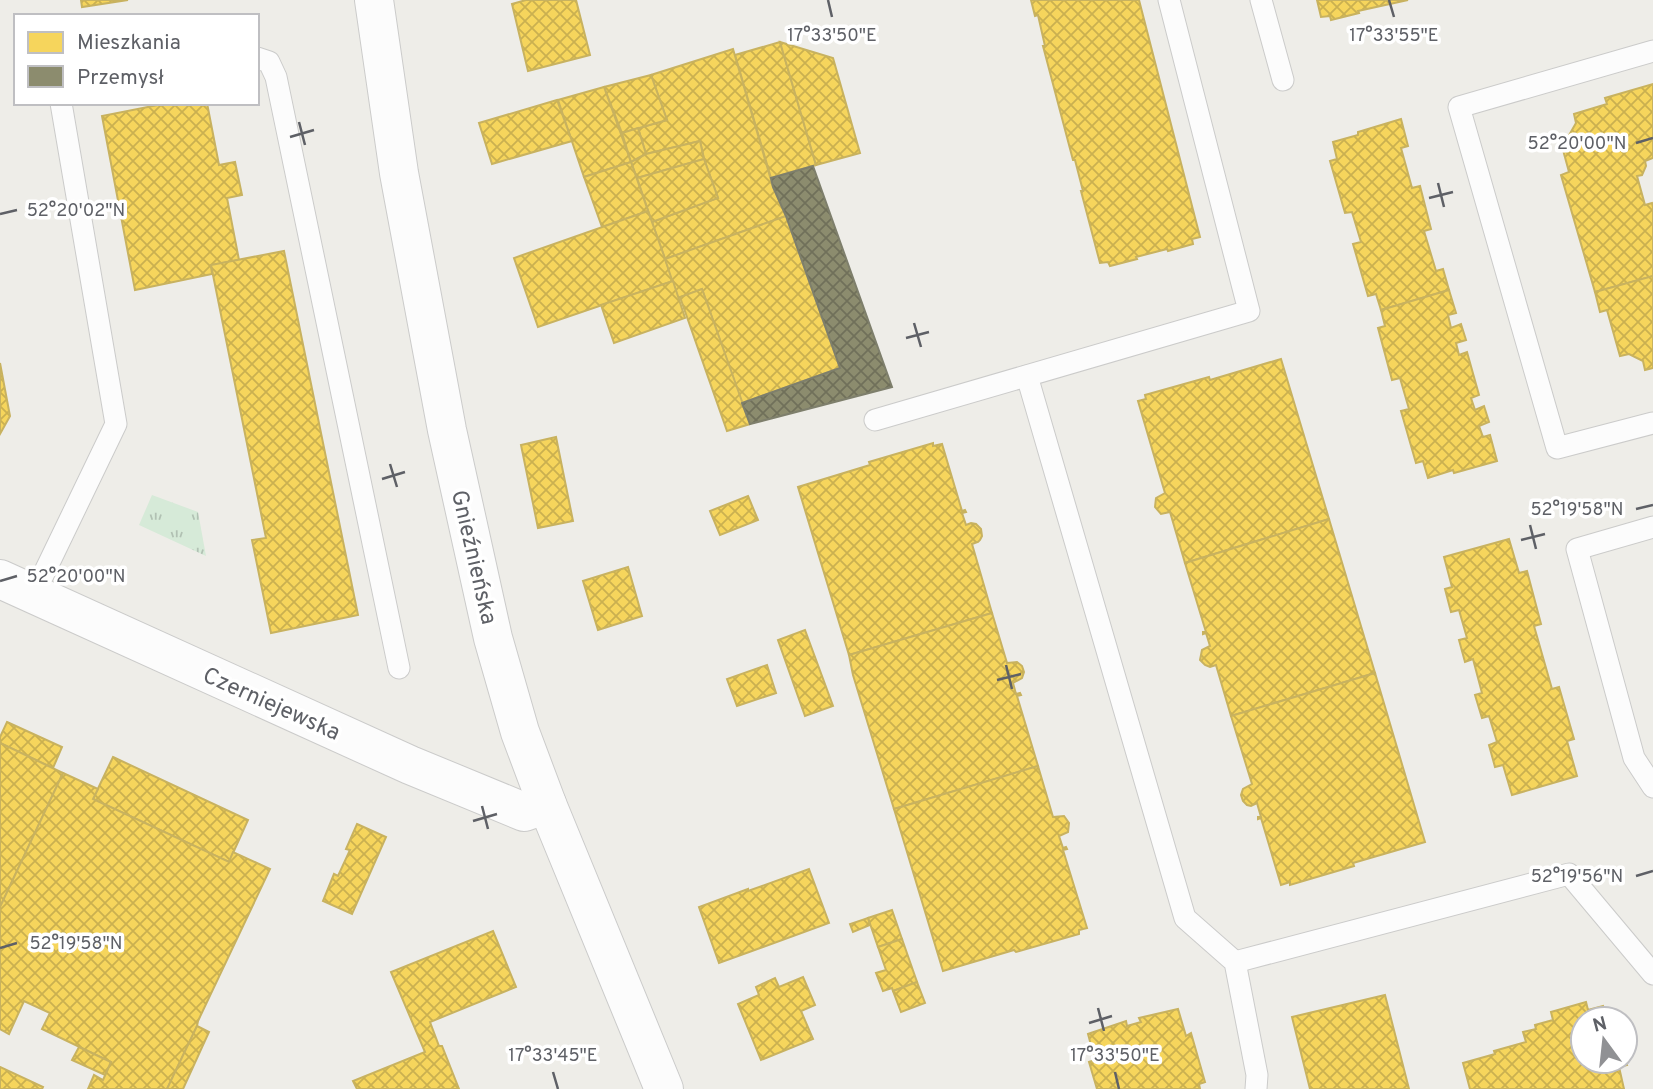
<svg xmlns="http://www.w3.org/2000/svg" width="1653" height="1089" font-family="Overpass,sans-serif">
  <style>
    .park { fill: url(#park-tufts) }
    .homes { fill: url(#homes-cross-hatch); stroke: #c8b25f; stroke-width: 2 }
    .industry { fill: url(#industry-cross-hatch); stroke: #7e7f6c; stroke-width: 2 }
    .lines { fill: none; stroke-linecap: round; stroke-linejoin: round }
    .service-casing { stroke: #cbcbca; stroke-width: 23 }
    .tertiary-casing { stroke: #cbcbca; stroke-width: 40 }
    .service { stroke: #fcfcfc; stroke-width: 21 }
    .tertiary { stroke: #fcfcfc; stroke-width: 38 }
    .ticks { fill: none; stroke: #5e6066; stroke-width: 2.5 }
    .labels { text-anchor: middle; stroke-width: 7; stroke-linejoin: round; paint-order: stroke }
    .street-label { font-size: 23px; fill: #5e6066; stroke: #fff }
    .ticks-label { font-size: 18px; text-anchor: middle; fill: #5e6066; stroke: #fff; stroke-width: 7; stroke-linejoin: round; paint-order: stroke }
  </style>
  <defs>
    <pattern id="park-tufts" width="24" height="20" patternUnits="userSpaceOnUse" patternTransform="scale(1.75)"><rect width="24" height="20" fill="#d6ead8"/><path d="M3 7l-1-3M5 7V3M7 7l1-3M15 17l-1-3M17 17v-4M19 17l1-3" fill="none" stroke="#b1c1b3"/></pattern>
    <pattern id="homes-cross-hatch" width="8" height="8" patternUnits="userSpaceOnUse" patternTransform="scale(1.75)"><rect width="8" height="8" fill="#f6d55c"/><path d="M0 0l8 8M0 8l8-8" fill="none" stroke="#cab050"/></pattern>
    <pattern id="industry-cross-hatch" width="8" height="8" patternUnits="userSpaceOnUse" patternTransform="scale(1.75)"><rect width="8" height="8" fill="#8c8c6e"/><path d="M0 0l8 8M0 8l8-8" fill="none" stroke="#70705a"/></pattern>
  </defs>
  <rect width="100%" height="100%" fill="#eeede8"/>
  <!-- park -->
  <polygon class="park" points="152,495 198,512 206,556 139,525"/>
  <!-- homes -->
  <g class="homes">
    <polygon points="81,0 128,0 82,7"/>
    <polygon points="526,0 576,0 590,55 528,71 512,4"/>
    <polygon points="1031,0 1139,0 1200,237 1192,239 1193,244 1168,251 1167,249 1136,257 1137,259 1110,266 1108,262 1100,263 1081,191 1083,191 1075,160 1073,160 1043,46 1045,46 1038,15 1035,16"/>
    <polygon points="1317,0 1408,0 1358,11 1359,13 1331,20 1330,16 1321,17"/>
    <polygon points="780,42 816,165 771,178 735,55"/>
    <polygon points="780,42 833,58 860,153 816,165"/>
    <polygon points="733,49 773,187 786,216 665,259 652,222 718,198 704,159 700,141 646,154 638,128 667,120 651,75"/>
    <polygon points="651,75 667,120 622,133 604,87"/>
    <polygon points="1653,84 1653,158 1645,161 1646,166 1642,175 1637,176 1645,205 1652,203 1653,207 1653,276 1595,292 1561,175 1569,172 1560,139 1568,137 1576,123 1574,114 1607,104 1605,98"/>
    <polygon points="604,87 631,162 584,177 558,100"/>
    <polygon points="557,100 572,141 492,164 479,123"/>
    <polygon points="168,103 207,103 219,165 235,162 242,195 227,198 239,260 211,265 212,274 135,290 102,116"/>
    <polygon points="1401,119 1408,146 1401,148 1412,188 1420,186 1431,229 1424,231 1436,271 1443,269 1449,290 1381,310 1376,294 1368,296 1353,244 1361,242 1352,212 1345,213 1330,161 1337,159 1333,142 1358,135 1358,132"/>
    <polygon points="638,128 646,154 631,162 622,133"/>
    <polygon points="700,141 704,159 637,178 631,162 646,154"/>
    <polygon points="704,159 718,198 652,222 637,178"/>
    <polygon points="631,162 648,211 602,227 584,177"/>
    <polygon points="648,211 673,281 538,327 514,258"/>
    <polygon points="786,216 840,368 742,403 702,289 678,298 665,259"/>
    <polygon points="284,251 358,615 271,633 252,540 266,538 211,265"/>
    <polygon points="1653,276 1653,368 1645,370 1643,361 1629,354 1620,356 1607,310 1600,312 1595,292"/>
    <polygon points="673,281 685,318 614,343 601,305"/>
    <polygon points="702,289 750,424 727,431 680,297"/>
    <polygon points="1449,290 1456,313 1448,315 1451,328 1461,324 1466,340 1456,343 1459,355 1467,352 1479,395 1471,398 1475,410 1484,406 1489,422 1479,426 1483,437 1490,435 1497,461 1454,473 1453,470 1428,478 1423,461 1416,463 1401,411 1409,409 1400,378 1392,380 1378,328 1385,326 1381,310"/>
    <polygon points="1281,359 1329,519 1185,563 1170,512 1161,514 1155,507 1156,498 1165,493 1138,401 1146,399 1145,395 1209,377 1210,380"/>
    <polygon points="0,363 10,416 0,434"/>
    <polygon points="556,437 573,521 538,528 521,445"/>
    <polygon points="933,443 933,446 942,444 962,511 965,510 966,512 962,513 966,525 971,523 976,524 981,529 982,536 980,540 978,542 972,544 992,613 849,655 798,487 870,465 869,462"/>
    <polygon points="748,496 758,520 720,535 710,511"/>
    <polygon points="1329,519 1375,673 1231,716 1216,665 1210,667 1205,665 1200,660 1202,650 1210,646 1206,633 1203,634 1203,632 1206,632 1185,563"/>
    <polygon points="1509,539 1519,573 1527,571 1541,624 1534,626 1552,689 1559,687 1574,739 1567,741 1577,776 1512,795 1503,765 1495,767 1489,745 1497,742 1489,716 1482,718 1475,695 1482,693 1473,659 1465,662 1459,640 1467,638 1459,610 1451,612 1445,589 1452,587 1444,557"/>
    <polygon points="628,567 642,616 598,630 583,581"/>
    <polygon points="992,613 1007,663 1017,662 1022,666 1024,672 1022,678 1013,683 1016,694 1020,693 1021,695 1017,696 1038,766 894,809 853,675 849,655"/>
    <polygon points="805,630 833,706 805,716 778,640"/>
    <polygon points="767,665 776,693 737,706 727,679"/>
    <polygon points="1375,673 1425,842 1353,863 1354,866 1290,885 1290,882 1281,885 1261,818 1258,819 1258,817 1261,817 1257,803 1251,806 1247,805 1243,801 1241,795 1243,789 1252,784 1231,716"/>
    <polygon points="7,722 62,747 53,768 0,743 0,737"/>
    <polygon points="0,743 63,773 0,907"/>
    <polygon points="113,757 248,820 229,862 93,799"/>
    <polygon points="1038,766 1053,817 1064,816 1069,823 1068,832 1059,836 1063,848 1066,847 1067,849 1063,850 1087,928 1079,930 1079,934 1016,952 1014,950 943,971 894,809"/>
    <polygon points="63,773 98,789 93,799 229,862 233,852 270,869 198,1021 197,1026 167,1089 88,1089 94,1075 103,1080 111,1062 42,1029 50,1013 24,1001 9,1034 0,1029 0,907"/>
    <polygon points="357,824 386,837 352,914 323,901 334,874 338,876 350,850 346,849"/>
    <polygon points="809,869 829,923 719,963 699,907 748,889 748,891"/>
    <polygon points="892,910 902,939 878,947 868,918"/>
    <polygon points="868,918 870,925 853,932 850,924"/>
    <polygon points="493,931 516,987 430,1022 439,1046 442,1046 459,1089 357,1089 353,1081 425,1052 391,972"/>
    <polygon points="902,939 917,982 893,991 892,988 883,991 876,973 886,970 878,947"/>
    <polygon points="803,977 815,1005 801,1011 813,1039 761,1060 738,1004 759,995 756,987 775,978 779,987"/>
    <polygon points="917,982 925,1003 901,1012 893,991"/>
    <polygon points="1385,995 1409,1089 1310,1089 1292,1017"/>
    <polygon points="1586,1002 1588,1010 1603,1006 1606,1019 1583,1019 1583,1061 1625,1061 1625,1057 1627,1065 1619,1067 1624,1089 1470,1089 1463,1063 1495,1054 1494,1051 1526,1042 1523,1032 1536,1029 1535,1025 1553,1020 1551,1012"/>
    <polygon points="1178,1009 1186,1036 1191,1033 1205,1082 1199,1084 1200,1089 1097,1089 1089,1062 1095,1060 1088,1034 1126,1021 1127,1026 1141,1022 1139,1018"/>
    <polygon points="197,1026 209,1032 183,1089 167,1089"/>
    <polygon points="79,1047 111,1062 105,1075 72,1060"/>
    <polygon points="0,1067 43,1087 42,1089 0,1089"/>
  </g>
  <!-- industry -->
  <polygon class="industry" points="813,166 892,387 750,424 742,403 840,368 786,216 773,187 771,178"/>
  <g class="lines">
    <defs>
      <g id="service">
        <polyline points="1261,0 1283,80"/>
        <polyline points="1653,51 1459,107 1557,448 1653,423"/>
        <polyline points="257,58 269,62 276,77 399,668"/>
        <polyline points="1027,376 1185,918 1235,962 1257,1075 1256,1089"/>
        <polyline points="875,420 1249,311 1169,0"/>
        <polyline points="1653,527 1577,549 1634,758 1653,787"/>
        <polyline points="34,594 116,424 61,103"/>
        <polyline points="1235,962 1569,874 1653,974"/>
      </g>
      <g id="tertiary">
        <polyline points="374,0 399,173 447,430 493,638 520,732 547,804 664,1089"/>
        <polyline points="0,579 410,765 524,812 547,804"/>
      </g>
    </defs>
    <!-- service casing -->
    <use href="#service" class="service-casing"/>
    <!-- tertiary casing -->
    <use href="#tertiary" class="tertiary-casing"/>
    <!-- service -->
    <use href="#service" class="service"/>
    <!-- tertiary -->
    <use href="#tertiary" class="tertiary"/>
  </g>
  <!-- ticks -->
  <path class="ticks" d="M828 0 832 17M1389 0 1394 17M299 122 305 145M290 137 314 130M1636 143 1653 138M1438 183 1444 207M1429 198 1453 192M0 214 17 210M914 323 921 347M906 338 929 332M390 464 397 487M382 479 405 472M1636 509 1653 505M1530 525 1536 549M1521 540 1545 534M0 581 17 576M1006 665 1012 689M997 680 1021 674M482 806 488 829M473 821 497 814M1636 876 1653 871M0 948 17 943M1098 1008 1104 1031M1089 1023 1112 1016M553 1072 558 1089M1115 1072 1119 1089"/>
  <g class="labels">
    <!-- street labels -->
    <g class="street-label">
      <text transform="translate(475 557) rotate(77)" y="8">Gnieźnieńska</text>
      <text transform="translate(272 703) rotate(24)" y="8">Czerniejewska</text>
    </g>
  </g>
  <g class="ticks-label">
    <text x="832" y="41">17°33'50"E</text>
    <text x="1394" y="41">17°33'55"E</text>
    <text x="1577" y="149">52°20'00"N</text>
    <text x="76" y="216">52°20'02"N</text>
    <text x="1577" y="515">52°19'58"N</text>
    <text x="76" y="582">52°20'00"N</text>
    <text x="1577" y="882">52°19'56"N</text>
    <text x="76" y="949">52°19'58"N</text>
    <text x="553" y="1061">17°33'45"E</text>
    <text x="1115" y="1061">17°33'50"E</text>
  </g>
  <!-- legend -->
  <rect x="14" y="14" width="245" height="91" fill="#ffffff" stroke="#bfbfc2" stroke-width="2"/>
  <rect x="28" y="32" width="35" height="21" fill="#f6d55c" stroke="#bfbfc2" stroke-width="2"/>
  <text x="77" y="49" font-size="21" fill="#5e6066">Mieszkania</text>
  <rect x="28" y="66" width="35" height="21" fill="#8c8c6e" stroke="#bfbfc2" stroke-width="2"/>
  <text x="77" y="84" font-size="21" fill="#5e6066">Przemysł</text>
  <!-- north arrow -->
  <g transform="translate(1604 1040) rotate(345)"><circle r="33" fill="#ffffff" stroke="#bfbfc2" stroke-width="2"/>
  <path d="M0-5L12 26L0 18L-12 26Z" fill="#909194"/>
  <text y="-10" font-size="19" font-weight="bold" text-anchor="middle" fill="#5e6066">N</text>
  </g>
</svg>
